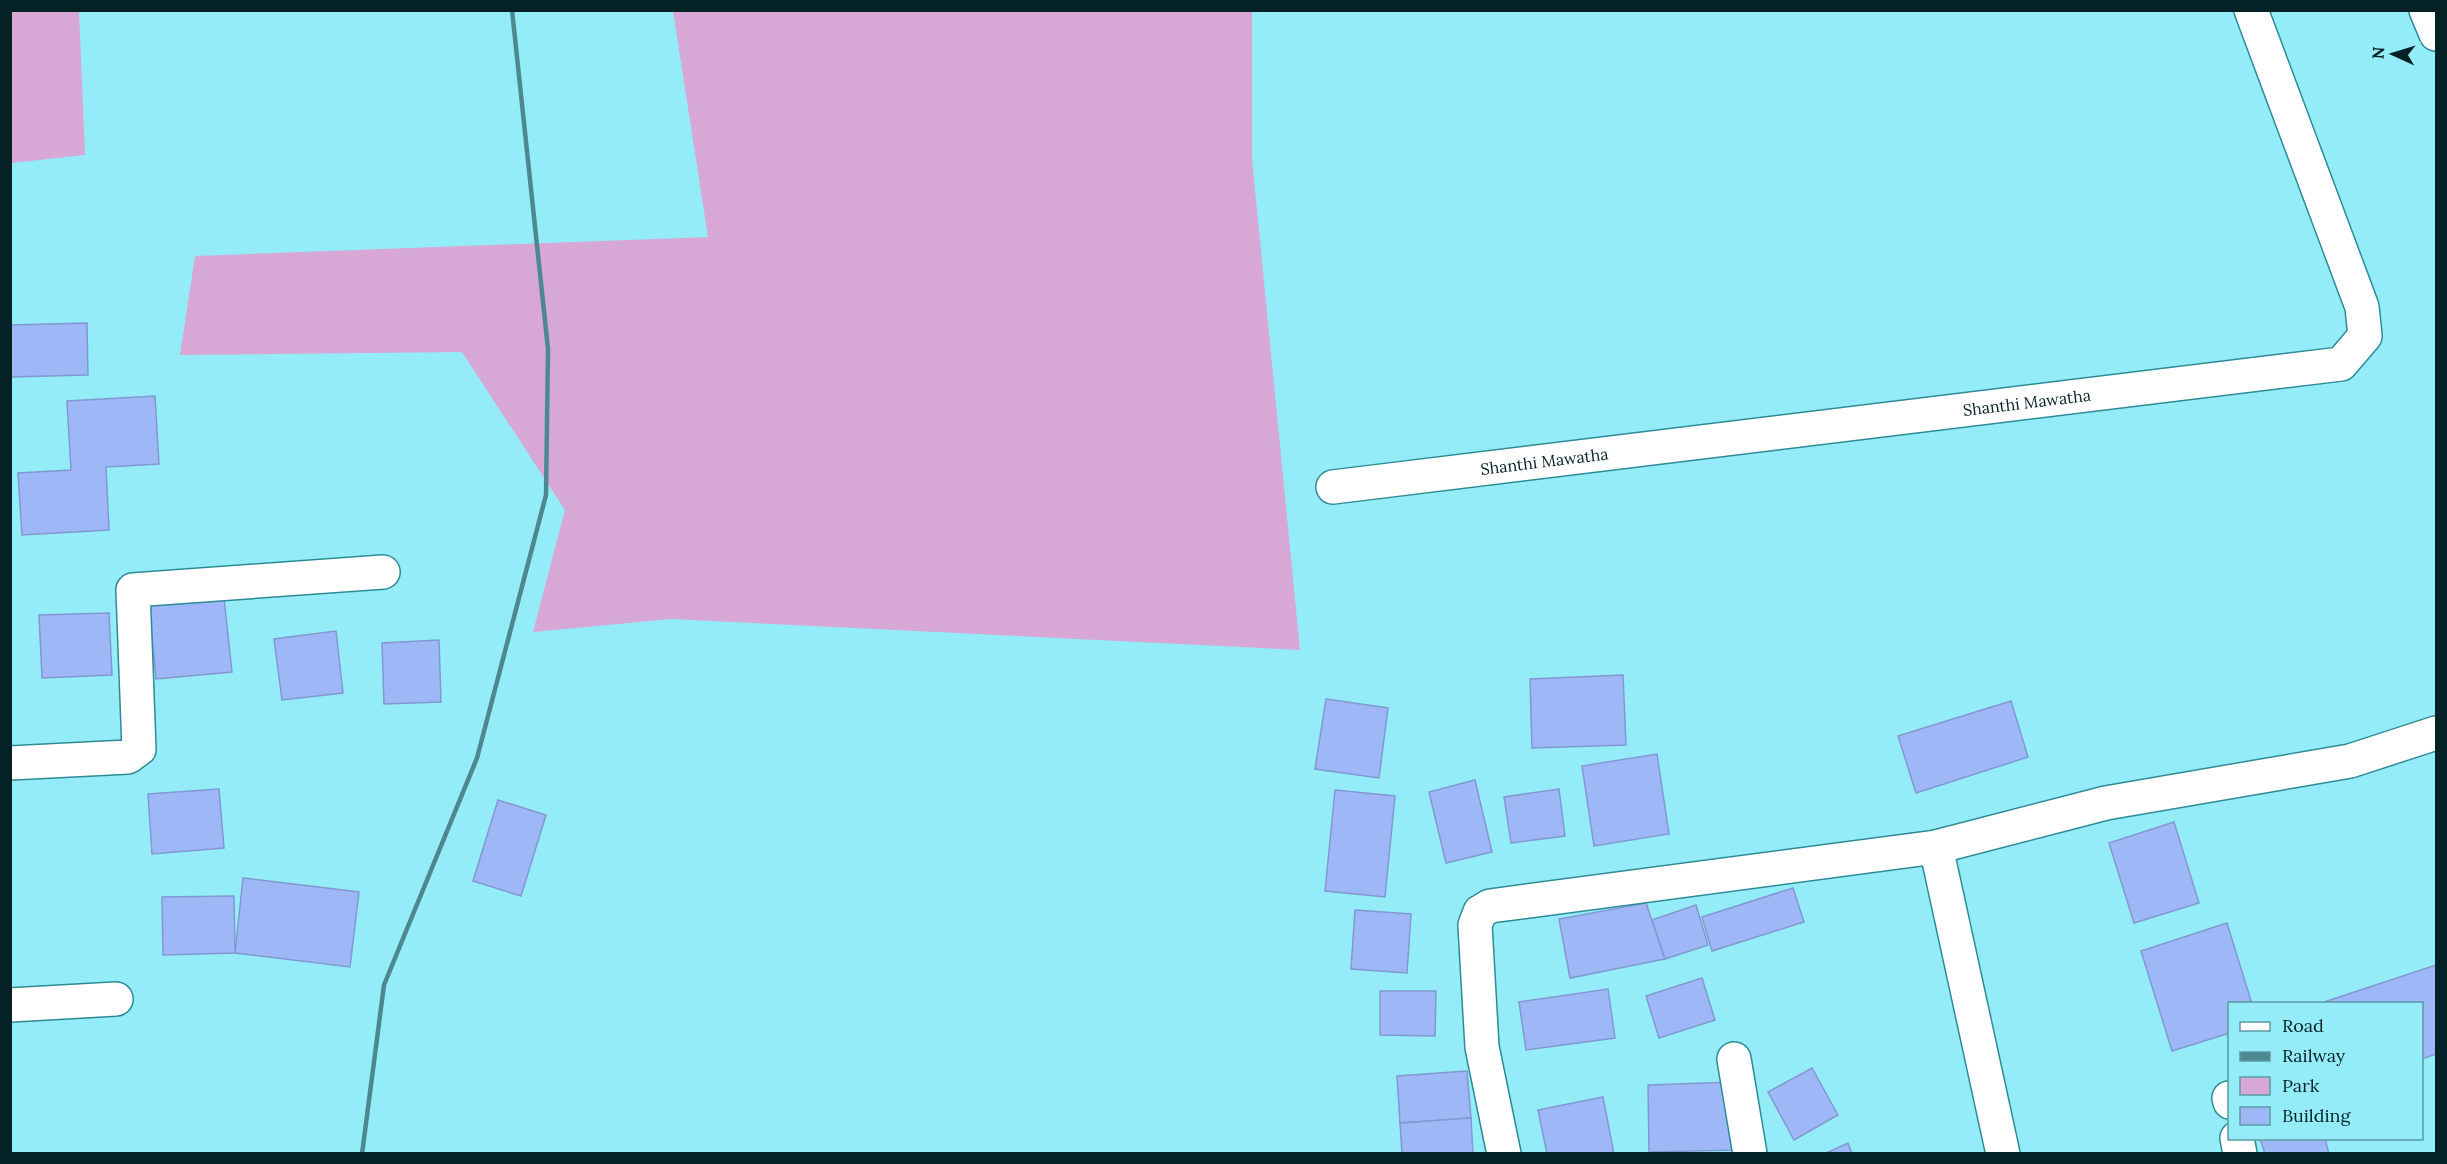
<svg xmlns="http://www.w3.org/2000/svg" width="2447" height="1164" font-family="Lora,serif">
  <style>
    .green { fill: #d7a7d5 }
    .building { fill: #9eb7f6; stroke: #8298d0; stroke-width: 1.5 }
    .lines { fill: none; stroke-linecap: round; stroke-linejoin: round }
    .street-casing { stroke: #2d8b97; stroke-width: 36 }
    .street { stroke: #fff; stroke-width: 33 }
    .rail { stroke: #4d8790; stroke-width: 4.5 }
    .labels { text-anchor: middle; stroke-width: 4.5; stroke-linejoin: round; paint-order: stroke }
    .street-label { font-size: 16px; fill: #042125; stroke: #94ecf9 }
  </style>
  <rect width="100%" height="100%" fill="#94ecf9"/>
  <!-- green -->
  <g class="green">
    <polygon points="10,11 79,11 85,155 11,163"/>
    <polygon points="673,11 1252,11 1252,159 1300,650 671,619 533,632 565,510 462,352 180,355 195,256 708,237"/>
  </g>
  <!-- building -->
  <g class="building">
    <polygon points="87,323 88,375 10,377 10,325"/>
    <polygon points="155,396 159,464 106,467 109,530 22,535 18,473 71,470 67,401"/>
    <polygon points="224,598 232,672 156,679 149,605"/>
    <polygon points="109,613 112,675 42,678 39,615"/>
    <polygon points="336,631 343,693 282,700 274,639"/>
    <polygon points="439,640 441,702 384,704 382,643"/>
    <polygon points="1623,675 1626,745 1532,748 1530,679"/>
    <polygon points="1326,699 1388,708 1379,778 1315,769"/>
    <polygon points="2011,701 2028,757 1916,793 1898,736"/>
    <polygon points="1657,754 1669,834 1594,846 1582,766"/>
    <polygon points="1475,780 1492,852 1446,863 1429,792"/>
    <polygon points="219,789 224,848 152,854 148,794"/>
    <polygon points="1559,789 1565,836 1511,843 1504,797"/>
    <polygon points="1335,790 1395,796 1385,897 1325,891"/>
    <polygon points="498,800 546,815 521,896 473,881"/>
    <polygon points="2174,822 2199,903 2134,923 2109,843"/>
    <polygon points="243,878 359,892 350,967 235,953"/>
    <polygon points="1793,888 1804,922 1712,951 1702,917"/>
    <polygon points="234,896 235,953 163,955 162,897"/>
    <polygon points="1646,903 1665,959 1570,978 1559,919"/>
    <polygon points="1696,905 1708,945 1665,959 1652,920"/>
    <polygon points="1355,910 1411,914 1407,973 1351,969"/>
    <polygon points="2227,923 2252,1004 2230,1004 2230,1033 2172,1051 2141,951"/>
    <polygon points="2436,965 2436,1054 2422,1059 2422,1004 2318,1004"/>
    <polygon points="1702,978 1715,1020 1659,1038 1646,996"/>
    <polygon points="1608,989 1615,1038 1526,1050 1519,1002"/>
    <polygon points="1380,991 1436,991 1435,1036 1380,1035"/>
    <polygon points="1812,1068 1838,1115 1794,1140 1768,1092"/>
    <polygon points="1467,1071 1471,1118 1400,1123 1397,1076"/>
    <polygon points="1735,1082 1736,1150 1649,1152 1648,1085"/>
    <polygon points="1603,1097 1614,1154 1547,1154 1538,1110"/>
    <polygon points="1471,1118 1473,1154 1402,1154 1400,1123"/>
    <polygon points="2260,1138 2325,1138 2329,1154 2265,1154"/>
    <polygon points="1848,1143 1852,1154 1824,1154"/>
  </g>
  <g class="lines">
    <defs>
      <g id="street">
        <polyline points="2426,10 2436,34"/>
        <path id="s1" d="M1333 487 2341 364 2365 336 2362 307 2251 10"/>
        <polyline points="10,763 128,757 139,749 133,590 383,572"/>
        <polyline points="1936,847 2003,1154"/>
        <polyline points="10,1005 116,999"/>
        <polyline points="1734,1059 1750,1154"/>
        <polyline points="2229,1098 2230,1102"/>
        <polyline points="2237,1138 2240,1154"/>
        <polyline points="1504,1154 1482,1047 1475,925 1480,912 1490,906 1936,847 2106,803 2350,761 2436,733"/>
      </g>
    </defs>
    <!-- street casing -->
    <use href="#street" class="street-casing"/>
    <!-- street -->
    <use href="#street" class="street"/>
    <!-- rail -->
    <polyline class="rail" points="362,1154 384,985 477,758 546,495 548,349 512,10"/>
  </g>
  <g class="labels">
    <!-- street labels -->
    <g class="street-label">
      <text dy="6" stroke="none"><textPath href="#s1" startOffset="699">Shanthi Mawatha</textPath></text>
      <text dy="6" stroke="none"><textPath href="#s1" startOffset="213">Shanthi Mawatha</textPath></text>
    </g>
  </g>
  <!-- border -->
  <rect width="2447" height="1164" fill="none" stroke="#042125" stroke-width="24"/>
  <!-- legend -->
  <rect x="2228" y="1002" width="195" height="138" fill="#94ecf9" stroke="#5a9ba4" stroke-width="1.5"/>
  <rect x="2240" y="1022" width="30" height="9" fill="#ffffff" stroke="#5a9ba4" stroke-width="1.5"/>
  <text x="2282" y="1032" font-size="18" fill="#042125">Road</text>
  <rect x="2240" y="1052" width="30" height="9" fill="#4d8790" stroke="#5a9ba4" stroke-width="1.5"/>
  <text x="2282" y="1062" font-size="18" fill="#042125">Railway</text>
  <rect x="2240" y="1077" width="30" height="18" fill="#d7a7d5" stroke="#5a9ba4" stroke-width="1.5"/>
  <text x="2282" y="1092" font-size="18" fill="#042125">Park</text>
  <rect x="2240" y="1107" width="30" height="18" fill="#9eb7f6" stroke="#5a9ba4" stroke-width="1.5"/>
  <text x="2282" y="1122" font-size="18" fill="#042125">Building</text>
  <!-- north arrow -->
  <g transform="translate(2393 54) rotate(274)" stroke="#94ecf9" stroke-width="4.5" paint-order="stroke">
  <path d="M0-4.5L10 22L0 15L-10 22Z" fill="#042125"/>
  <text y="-9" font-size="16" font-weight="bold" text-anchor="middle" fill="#042125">N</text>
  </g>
</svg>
